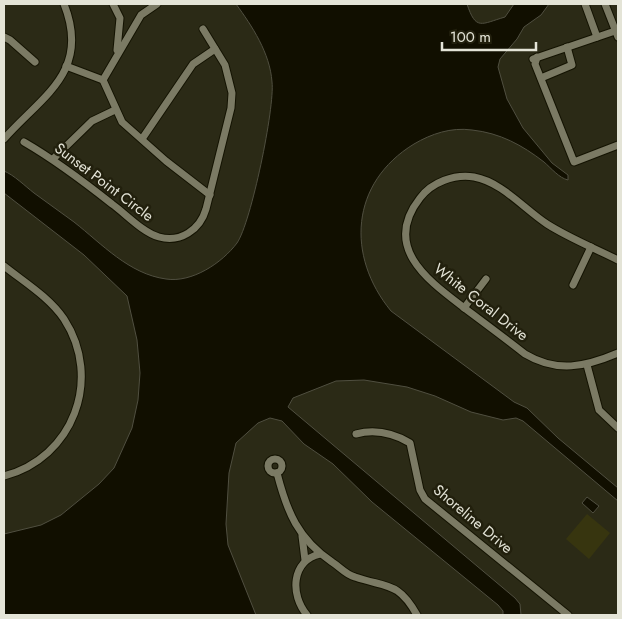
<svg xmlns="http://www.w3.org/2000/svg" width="622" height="619" font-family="Jost,sans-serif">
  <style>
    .green { fill: #37350f }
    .water { fill: #110f00; stroke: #504f40 }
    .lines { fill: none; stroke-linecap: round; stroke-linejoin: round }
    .street-casing { stroke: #141302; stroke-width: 9 }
    .street { stroke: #7b7a64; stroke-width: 7 }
    .labels { text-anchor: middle; stroke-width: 5; stroke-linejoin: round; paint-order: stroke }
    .street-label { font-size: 15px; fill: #e4e4d7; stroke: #22200d }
  </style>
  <rect width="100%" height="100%" fill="#2b2a16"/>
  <!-- green -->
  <polygon class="green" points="587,514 610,533 589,559 566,539"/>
  <!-- water -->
  <g class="water">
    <path d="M236 4H467C476 31 481 24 505 17L514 4H549L541 15 524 27 517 39 500 59 498 67 507 99 523 128 552 163 568 175V180C559 178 551 168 544 162 522 145 500 133 472 130 451 127 431 134 414 144 350 183 346 256 391 311L514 402 527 408 558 438 618 488V501L523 421 516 418 503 420 471 412 435 396 407 387 364 380 336 381 293 398 288 407 515 598 520 604 521 615H503V611L498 605 372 502 333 464 304 444 282 421 270 418 258 423 236 443 229 473 226 524 228 545 256 615H4V534L41 525 61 515 99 484 114 468 132 428 138 400 140 373 137 340 127 296 84 255 4 193V171C14 175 25 186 34 193 47 203 61 212 74 222 102 244 129 274 166 279 192 283 222 263 237 243 251 223 275 107 272 82 270 53 252 26 236 4Z"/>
    <polygon points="587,497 599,506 593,513 582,503"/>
  </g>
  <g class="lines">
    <defs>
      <g id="street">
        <polyline points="113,4 120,18 117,50"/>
        <polyline points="585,4 597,37"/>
        <polyline points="605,4 618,37"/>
        <polyline points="4,37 10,40 35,62"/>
        <polyline points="537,57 535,64 574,162 618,145"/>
        <polyline points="533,59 618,30"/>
        <polyline points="66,66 103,80 122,122 166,161 210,195"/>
        <polyline points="541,78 572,65 567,47"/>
        <polyline points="103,80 141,15 157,4"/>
        <path d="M4 139C42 96 91 72 64 4"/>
        <polyline points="142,139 193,64 215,49"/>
        <path d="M24 142C55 160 83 181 112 204 126 214 142 232 159 237 180 243 200 230 206 209L231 108 232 93 225 65 203 29"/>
        <polyline points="53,159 92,121 115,110"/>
        <path d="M618 260C594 248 569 238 547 224 524 209 502 182 474 177 454 174 432 182 420 198 380 249 432 283 467 310 487 325 506 339 525 354 557 373 585 367 618 353"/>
        <path d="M4 266C24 282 49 297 64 319 103 379 73 458 4 476"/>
        <polyline points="573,285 591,247"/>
        <polyline points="464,308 486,279"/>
        <polyline points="587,365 599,410 618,428"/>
        <path d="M356 434C375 429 393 433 410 443L420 490 425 499 568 615"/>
        <circle cx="275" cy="466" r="7"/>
        <path d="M277 473C287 512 298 539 332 562 340 567 346 575 355 577 387 588 398 581 417 615"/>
        <polyline points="302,536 305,560"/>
        <path d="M307 615C290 595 291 561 320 554"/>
      </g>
    </defs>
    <!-- street casing -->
    <use href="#street" class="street-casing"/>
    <!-- street -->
    <use href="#street" class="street"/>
  </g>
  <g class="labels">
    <!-- street labels -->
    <g class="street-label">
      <text transform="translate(104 182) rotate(37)" y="5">Sunset Point Circle</text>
      <text transform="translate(481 302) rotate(38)" y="5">White Coral Drive</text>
      <text transform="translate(473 519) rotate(40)" y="5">Shoreline Drive</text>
    </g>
  </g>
  <!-- border -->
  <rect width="622" height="619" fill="none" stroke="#e4e4d7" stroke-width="10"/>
  <!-- scale -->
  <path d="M442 42v8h94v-8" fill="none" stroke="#e4e4d7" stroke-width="2.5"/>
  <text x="450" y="42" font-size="15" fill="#e4e4d7" stroke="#22200d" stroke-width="4" paint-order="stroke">100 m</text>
</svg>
